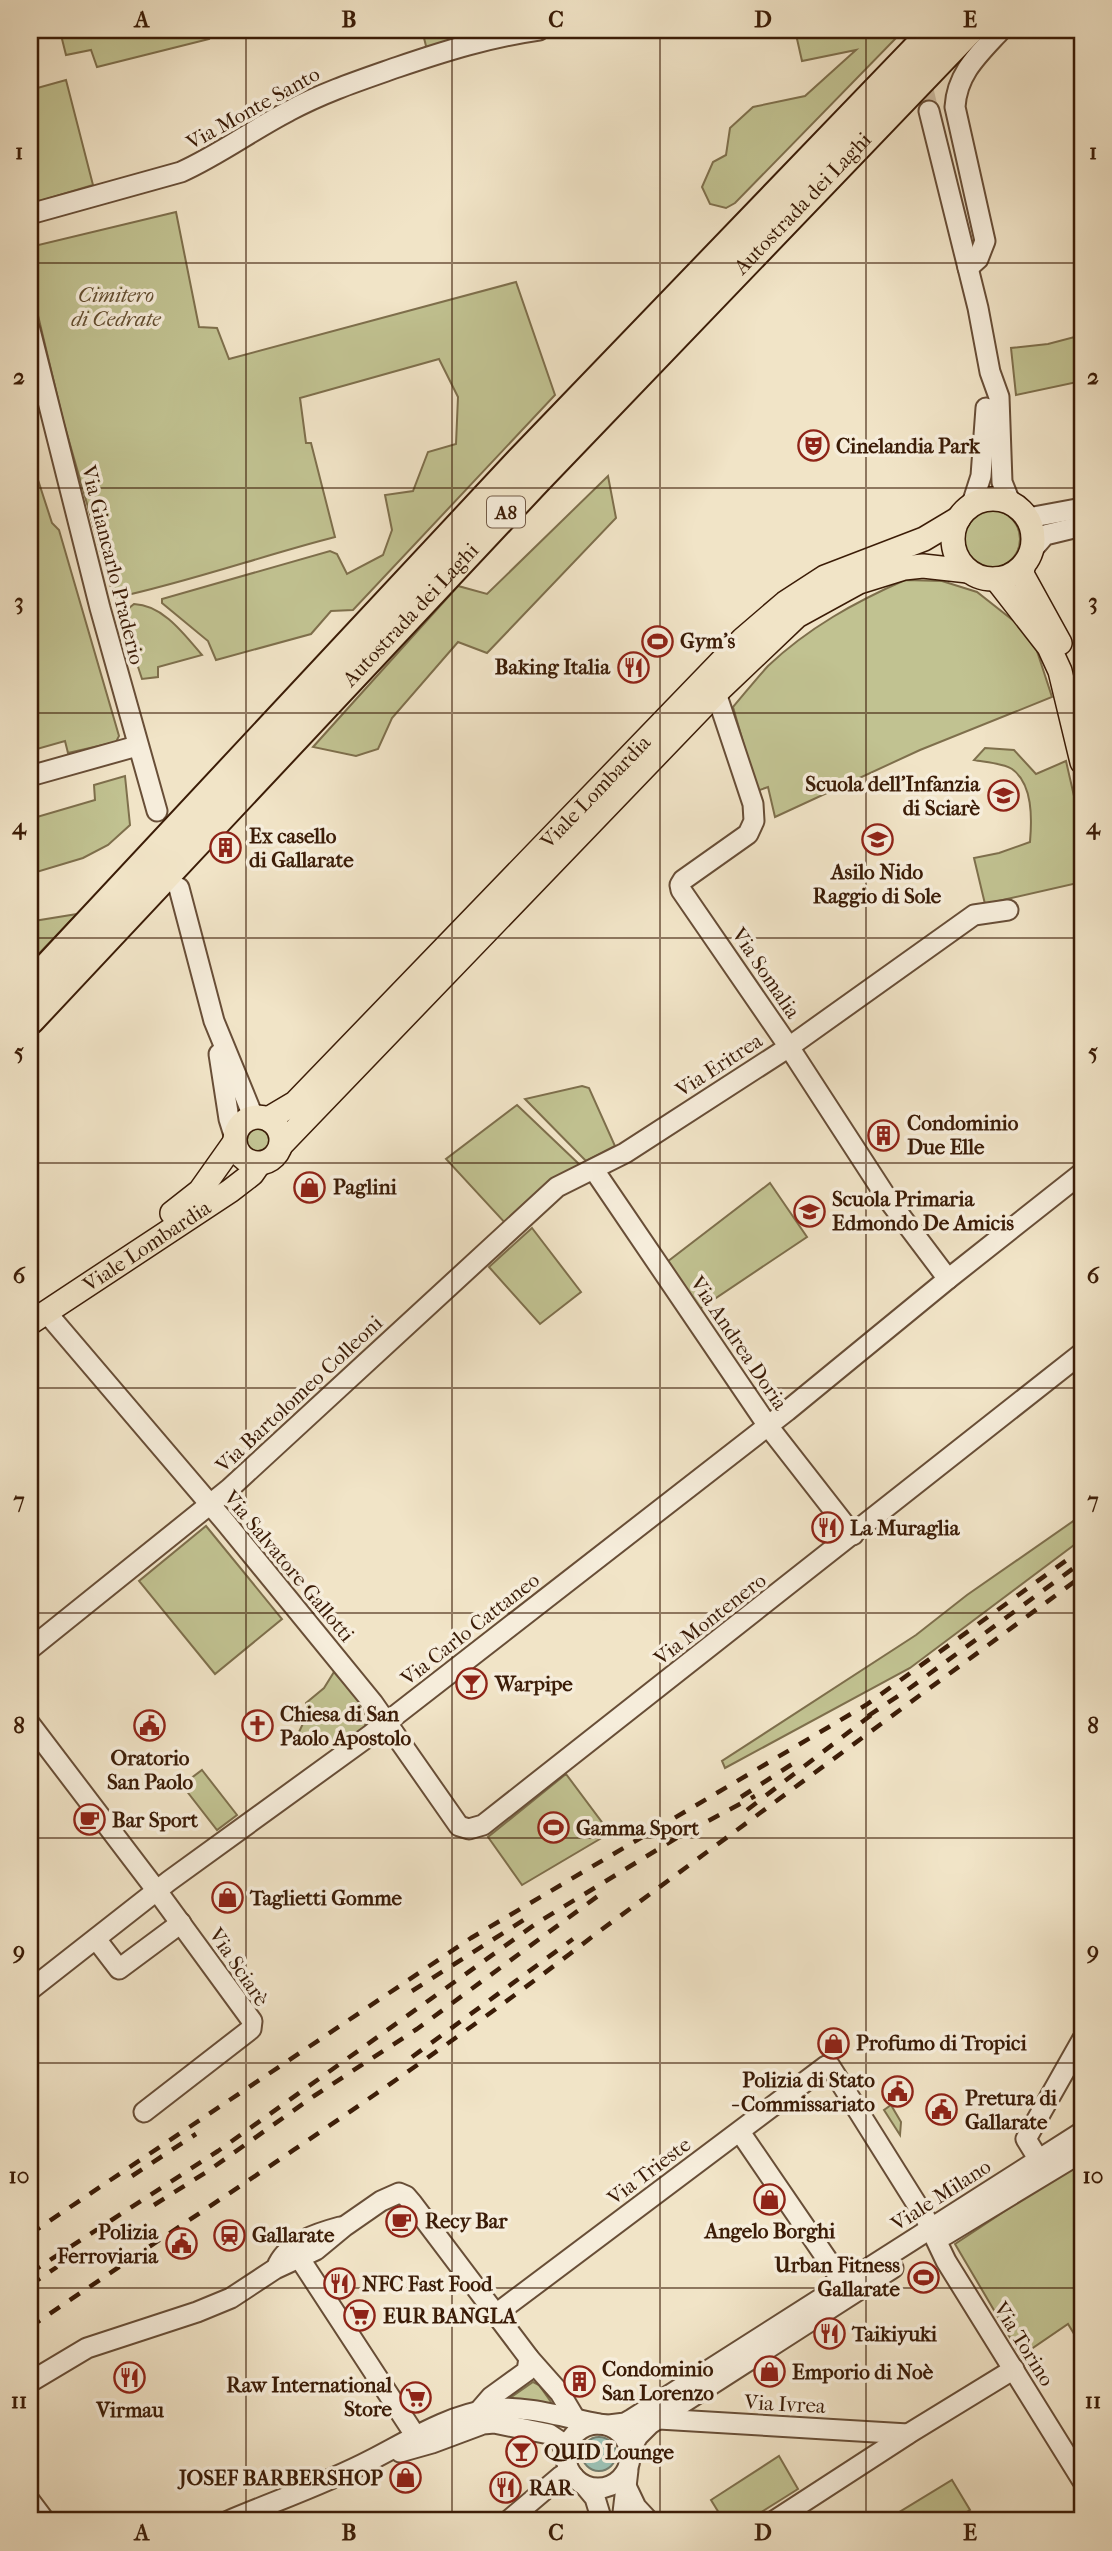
<svg xmlns="http://www.w3.org/2000/svg" width="1112" height="2551" font-family="'IM FELL French Canon',serif">
  <style>
    .green { fill: #c1c291; stroke: #7e6f4c; stroke-width: 2 }
    .water { fill: #9bbfb2; stroke: #757e6e; stroke-width: 2 }
    .lines { fill: none; stroke-linecap: round; stroke-linejoin: round }
    .minor-tunnel { stroke: #cdbca1; stroke-width: 19; stroke-dasharray: 19 10; stroke-linecap: butt }
    .minor-casing { stroke: #684e37; stroke-width: 23 }
    .major-casing { stroke: #3b1c07; stroke-width: 26 }
    .highway-casing { stroke: #3b1c07; stroke-width: 32 }
    .minor { stroke: #f6eddb; stroke-width: 19 }
    .major { stroke: #f1e4c7; stroke-width: 23 }
    .highway { stroke: #f1e4c7; stroke-width: 28 }
    .rail { stroke: #3b1c07; stroke-width: 4.5; stroke-dasharray: 12 12; stroke-linecap: butt }
    .grid { fill: none; stroke: #3b1c07; stroke-width: 2; stroke-opacity: 0.55 }
    .labels { text-anchor: middle; stroke-width: 7; stroke-linejoin: round; paint-order: stroke }
    .shield { fill: #f6eddb; stroke: #735b47; stroke-width: 2 }
    .shield-label { font-size: 19px; font-weight: bold; fill: #3b1c07 }
    .street-label { font-size: 21px; fill: #3b1c07; stroke: #f6eddb }
    .park-label { font-size: 21px; font-style: italic; fill: #634e30; stroke: #f6eddb }
    .poi-label { font-size: 21px; font-weight: bold; fill: #3b1c07; stroke: #f6eddb; text-anchor: start }
    .neatline { fill: none; stroke: #3b1c07; stroke-width: 2.5 }
    .grid-label { font-size: 23px; text-anchor: middle; font-weight: bold; fill: #3b1c07 }
  </style>
  <rect width="100%" height="100%" fill="#f1e4c7"/>
  <filter id="stains"><feTurbulence type="fractalNoise" baseFrequency=".00286" numOctaves="4"/><feColorMatrix values="0 0 0 0 .2 0 0 0 0 .09 0 0 0 0 .02 0 0 0 .5 -.17"/></filter>
  <radialGradient id="worn" r=".72"><stop offset=".6" stop-color="#630" stop-opacity="0"/><stop offset="1" stop-color="#630" stop-opacity=".3"/></radialGradient>
  <!-- green -->
  <g class="green">
    <polygon points="78,30 207,30 209,39 97,67 91,50 66,55 61,35"/>
    <polygon points="422,30 477,30 478,35 427,50"/>
    <polygon points="795,30 899,30 900,34 735,203 726,208 710,204 702,187 713,162 726,155 730,128 753,107 805,96 856,50 802,61"/>
    <polygon points="66,80 93,185 30,204 30,90"/>
    <path d="M176 212 199 327 217 328 229 359 516 282 555 395 353 610 331 611 311 634 216 660 208 641 162 603V599L330 551 337 554 347 574 383 555 392 530 385 495 413 491 428 452 456 444 458 397 439 359 300 398 306 443H311L335 537C261 556 189 582 114 598L63 420 30 282V247Z"/>
    <polygon points="1082,335 1082,381 1016,395 1011,348 1048,344"/>
    <polygon points="30,467 38,480 52,523 59,530 119,736 116,742 68,753 65,741 30,751"/>
    <polygon points="608,476 616,518 487,653 458,642 392,718 378,749 356,756 313,747 458,586 487,594"/>
    <circle cx="991" cy="539" r="29"/>
    <path d="M905 580 942 581 977 592 1019 625 1036 648 1052 697 920 750 775 817 768 787 757 791 733 707C745 693 756 679 768 666 808 628 855 602 905 580Z"/>
    <path d="M134 604C163 605 184 634 202 655L158 667V677L142 679 122 618 124 612Z"/>
    <path d="M985 748 1014 750 1036 774 1066 761 1082 831V882L985 904 974 858 999 853 1030 842C1032 819 1033 784 1012 769 1003 763 984 762 974 760Z"/>
    <polygon points="125,776 130,825 108,845 83,858 30,874 30,819 95,800 94,785"/>
    <polygon points="77,914 30,963 30,925 34,921"/>
    <polygon points="582,1086 589,1088 615,1146 586,1161 525,1099"/>
    <polygon points="517,1105 580,1165 506,1224 446,1159"/>
    <circle cx="258" cy="1140" r="15"/>
    <polygon points="770,1183 807,1237 698,1310 667,1262"/>
    <polygon points="532,1228 581,1292 540,1324 489,1267"/>
    <polygon points="1082,1515 1082,1539 910,1668 725,1768 722,1761 916,1635 967,1595"/>
    <polygon points="206,1526 282,1619 215,1674 139,1581"/>
    <path d="M334 1672C347 1687 370 1705 365 1727L336 1747 312 1744 299 1732 306 1717V1703L324 1688Z"/>
    <polygon points="202,1770 237,1815 217,1830 182,1785"/>
    <polygon points="566,1774 610,1833 522,1885 488,1837"/>
    <polygon points="891,2105 901,2122 900,2135 884,2110"/>
    <polygon points="1082,2160 1082,2347 1068,2324 1021,2356 955,2244"/>
    <polygon points="533,2382 539,2385 551,2402 549,2406 511,2402 510,2398"/>
    <polygon points="779,2456 798,2489 747,2521 724,2521 711,2500"/>
    <polygon points="952,2480 970,2510 951,2521 889,2521 888,2519"/>
  </g>
  <!-- water -->
  <circle class="water" cx="599" cy="2454" r="17"/>
  <g class="lines">
    <!-- minor-tunnel -->
    <polyline class="minor-tunnel" points="910,30 929,111"/>
    <defs>
      <g id="minor">
        <polyline points="929,111 978,308 990,372 999,397 1002,482 1010,502"/>
        <path d="M30 214 181 172C219 155 252 130 289 111 324 92 361 80 398 67 445 51 490 37 539 30"/>
        <path d="M968 268 978 259 985 241 955 107C957 73 979 54 1001 30"/>
        <polyline points="30,330 100,608 157,811"/>
        <polyline points="972,504 981,476 986,408"/>
        <polyline points="1028,518 1082,508"/>
        <polyline points="1032,550 1045,535 1082,526"/>
        <polyline points="716,693 753,804 754,821 748,834 683,880 680,885 681,890 789,1047 887,1198 948,1279"/>
        <polyline points="30,776 137,746"/>
        <polyline points="179,888 214,1021 253,1116"/>
        <polyline points="219,1054 229,1119 234,1135"/>
        <polyline points="594,1170 768,1426 853,1535"/>
        <polyline points="46,1312 226,1523 373,1703 459,1826 469,1829 483,1825 1082,1353"/>
        <polyline points="30,1649 229,1489 557,1187 625,1153 789,1047 974,915 1008,910"/>
        <polyline points="30,1724 157,1891 252,2021 251,2029 144,2112"/>
        <polyline points="96,1939 119,1969 181,1923"/>
        <polyline points="30,1990 169,1881 369,1736 787,1411 948,1279 1082,1173"/>
        <polyline points="740,2132 844,2284"/>
        <polyline points="1045,2170 1026,2139 1082,2040"/>
        <polyline points="945,2235 1082,2152"/>
        <polyline points="300,2259 415,2435 409,2446"/>
        <path d="M278 2264C289 2242 318 2233 340 2227"/>
        <polyline points="496,2314 826,2066 830,2066 926,2219 946,2261 1082,2480"/>
        <polyline points="30,2382 87,2348 197,2312 231,2298 275,2269 316,2250 345,2226 381,2201 399,2193 406,2196 412,2203 529,2358 560,2393 576,2420"/>
        <polyline points="478,2412 491,2397 527,2371 529,2358"/>
        <polyline points="659,2419 908,2434"/>
        <circle cx="598" cy="2456" r="32"/>
        <polyline points="609,2425 625,2423 632,2419 1082,2132"/>
        <polyline points="630,2450 638,2436 650,2424 893,2268"/>
        <polyline points="400,2452 432,2443 483,2424 494,2423 549,2434 561,2442 566,2453"/>
        <polyline points="585,2486 595,2498 602,2521"/>
        <polyline points="626,2486 636,2507 649,2521"/>
        <polyline points="30,2501 45,2521"/>
        <path d="M228 2521C275 2501 325 2484 371 2460 410 2440 448 2415 493 2409 524 2405 567 2418 599 2424"/>
        <polyline points="508,2521 561,2476 574,2477"/>
        <polyline points="622,2521 628,2470"/>
        <polyline points="774,2521 908,2434 1014,2369"/>
      </g>
      <g id="major">
        <circle cx="993" cy="539" r="40"/>
        <polyline points="1023,567 1022,574 1060,643"/>
        <polyline points="996,579 1049,647 1060,671 1082,762"/>
        <circle cx="258" cy="1140" r="23"/>
        <path id="s1" d="M268 1119 295 1103 743 639 785 603 825 577 924 539 959 518"/>
        <polyline points="281,1145 716,693 797,616 859,582 904,568 923,566 968,571"/>
        <polyline points="172,1213 200,1191 234,1143"/>
        <path id="s2" d="M30 1323 230 1191 252 1174 259 1164"/>
      </g>
      <g id="highway">
        <polyline points="30,986 520,461 935,30"/>
        <path id="s3" d="M30 1020 535 482 969 30"/>
      </g>
    </defs>
    <!-- minor casing -->
    <use href="#minor" class="minor-casing"/>
    <!-- major casing -->
    <use href="#major" class="major-casing"/>
    <!-- highway casing -->
    <use href="#highway" class="highway-casing"/>
    <!-- minor -->
    <use href="#minor" class="minor"/>
    <!-- major -->
    <use href="#major" class="major"/>
    <!-- highway -->
    <use href="#highway" class="highway"/>
    <!-- rail -->
    <g class="rail">
      <polyline points="868,1716 910,1688 1082,1562"/>
      <polyline points="741,1797 800,1759"/>
      <polyline points="747,1810 875,1712"/>
      <polyline points="412,1991 530,1916"/>
      <polyline points="412,2057 573,1939"/>
      <polyline points="132,2176 196,2134"/>
      <polyline points="154,2205 208,2171 314,2096 417,2029 602,1893"/>
      <polyline points="30,2234 471,1938 866,1705 1082,1549"/>
      <polyline points="30,2273 218,2151 537,1923 678,1837 755,1796"/>
      <polyline points="30,2285 57,2267"/>
      <path d="M30 2327C220 2198 415 2074 597 1933L1082 1576"/>
    </g>
  </g>
  <!-- grid -->
  <path class="grid" d="M246 30V2521M452 30V2521M660 30V2521M866 30V2521M30 263H1082M30 488H1082M30 713H1082M30 938H1082M30 1163H1082M30 1388H1082M30 1613H1082M30 1838H1082M30 2063H1082M30 2288H1082"/>
  <!-- icons -->
  <defs>
    <symbol id="theatre-ring" viewBox="-11 -11 22 22"><circle r="9.5" fill="#f6eddb" stroke="#8f2418" stroke-width="1.5"/><path d="M-5-5.5Q0-4 5-5.5V0Q5 5 0 6Q-5 5-5 0ZM-3.3-2.5H-1v1.5H-3.3ZM1-2.5H3.3v1.5H1ZM-2.8 1Q0 5.5 2.8 1Z" fill="#8f2418"/></symbol>
    <symbol id="stadium-ring" viewBox="-11 -11 22 22"><circle r="9.5" fill="#f6eddb" stroke="#8f2418" stroke-width="1.5"/><path d="M0-5a6.5 5 0 1 0 0 10a6.5 5 0 1 0 0-10ZM-3.5-1.8h7v3.6h-7Z" fill="#8f2418"/></symbol>
    <symbol id="restaurant-ring" viewBox="-11 -11 22 22"><circle r="9.5" fill="#f6eddb" stroke="#8f2418" stroke-width="1.5"/><path d="M-5-6h1v4h1v-4h1v4h1v-4h1v5L-1.5 .5V6h-2V.5L-5-1ZM5-6V6H3V1.5H1.5Q1.5-4 5-6Z" fill="#8f2418"/></symbol>
    <symbol id="school-ring" viewBox="-11 -11 22 22"><circle r="9.5" fill="#f6eddb" stroke="#8f2418" stroke-width="1.5"/><path d="M0-5L7-2L0 1L-7-2ZM-4 1L0 2.5L4 1V4Q0 6-4 4Z" fill="#8f2418"/></symbol>
    <symbol id="building-ring" viewBox="-11 -11 22 22"><circle r="9.5" fill="#f6eddb" stroke="#8f2418" stroke-width="1.5"/><path d="M-4-6H4V6H1V3H-1V6H-4ZM-2.5-4.3h1.7v1.8h-1.7ZM.8-4.3h1.7v1.8H.8ZM-2.5-1h1.7V.8h-1.7ZM.8-1h1.7V.8H.8Z" fill="#8f2418"/></symbol>
    <symbol id="shop-ring" viewBox="-11 -11 22 22"><circle r="9.5" fill="#f6eddb" stroke="#8f2418" stroke-width="1.5"/><path d="M-5-2.5h2.3a2.7 3.5 0 0 1 5.4 0H5L5.5 6h-11ZM-1.5-2.5h3a1.5 2.3 0 0 0-3 0Z" fill="#8f2418"/></symbol>
    <symbol id="bar-ring" viewBox="-11 -11 22 22"><circle r="9.5" fill="#f6eddb" stroke="#8f2418" stroke-width="1.5"/><path d="M-6-5H6L.8 .8V4.5H3.5V6h-7V4.5H-.8V.8Z" fill="#8f2418"/></symbol>
    <symbol id="civic-ring" viewBox="-11 -11 22 22"><circle r="9.5" fill="#f6eddb" stroke="#8f2418" stroke-width="1.5"/><path d="M-.6-6.5H3V-4.5H.6V-3L4-1V1h2V6H-6V1h2V-1L-.6-3ZM-1.2 2.5V6h2.4V2.5Z" fill="#8f2418"/></symbol>
    <symbol id="church-ring" viewBox="-11 -11 22 22"><circle r="9.5" fill="#f6eddb" stroke="#8f2418" stroke-width="1.5"/><path d="M-1.2-6h2.4v3.5h3.3v2.4h-3.3V6h-2.4V-.1h-3.3v-2.4h3.3Z" fill="#8f2418"/></symbol>
    <symbol id="cafe-ring" viewBox="-11 -11 22 22"><circle r="9.5" fill="#f6eddb" stroke="#8f2418" stroke-width="1.5"/><path d="M-5.5-4.5H6V0H3Q3 3.5 0 3.5H-2.5Q-5.5 3.5-5.5 0ZM3-3.2v2h1.7v-2ZM-6 4.5H4V6H-6Z" fill="#8f2418"/></symbol>
    <symbol id="station-ring" viewBox="-11 -11 22 22"><circle r="9.5" fill="#f6eddb" stroke="#8f2418" stroke-width="1.5"/><path d="M-3-6H3Q5-6 5-4V2Q5 4 3 4L4.5 6H3L1.5 4h-3L-3 6H-4.5L-3 4Q-5 4-5 2V-4Q-5-6-3-6ZM-3.5-4v3h7v-3ZM-3.5 1v1.5H-2V1ZM2 1v1.5H3.5V1Z" fill="#8f2418"/></symbol>
    <symbol id="supermarket-ring" viewBox="-11 -11 22 22"><circle r="9.5" fill="#f6eddb" stroke="#8f2418" stroke-width="1.5"/><path d="M-6-5.5h2.5l.6 2H6L4.5 2H-2.5L-4.4-4H-6ZM-1.5 3.2a1.3 1.3 0 1 0 .1 0ZM3 3.2a1.3 1.3 0 1 0 .1 0Z" fill="#8f2418"/></symbol>
  </defs>
  <g fill-rule="evenodd">
    <use href="#theatre-ring" x="796" y="428" width="35" height="35"/>
    <use href="#stadium-ring" x="640" y="624" width="35" height="35"/>
    <use href="#restaurant-ring" x="616" y="650" width="35" height="35"/>
    <use href="#school-ring" x="986" y="778" width="35" height="35"/>
    <use href="#school-ring" x="860" y="822" width="35" height="35"/>
    <use href="#building-ring" x="208" y="830" width="35" height="35"/>
    <use href="#building-ring" x="866" y="1118" width="35" height="35"/>
    <use href="#shop-ring" x="292" y="1170" width="35" height="35"/>
    <use href="#school-ring" x="792" y="1194" width="35" height="35"/>
    <use href="#restaurant-ring" x="810" y="1510" width="35" height="35"/>
    <use href="#bar-ring" x="454" y="1666" width="35" height="35"/>
    <use href="#civic-ring" x="132" y="1708" width="35" height="35"/>
    <use href="#church-ring" x="240" y="1708" width="35" height="35"/>
    <use href="#cafe-ring" x="72" y="1802" width="35" height="35"/>
    <use href="#stadium-ring" x="536" y="1810" width="35" height="35"/>
    <use href="#shop-ring" x="210" y="1880" width="35" height="35"/>
    <use href="#shop-ring" x="816" y="2026" width="35" height="35"/>
    <use href="#civic-ring" x="880" y="2074" width="35" height="35"/>
    <use href="#civic-ring" x="924" y="2092" width="35" height="35"/>
    <use href="#shop-ring" x="752" y="2182" width="35" height="35"/>
    <use href="#cafe-ring" x="384" y="2204" width="35" height="35"/>
    <use href="#station-ring" x="212" y="2218" width="35" height="35"/>
    <use href="#civic-ring" x="164" y="2226" width="35" height="35"/>
    <use href="#stadium-ring" x="906" y="2260" width="35" height="35"/>
    <use href="#restaurant-ring" x="322" y="2266" width="35" height="35"/>
    <use href="#supermarket-ring" x="342" y="2298" width="35" height="35"/>
    <use href="#restaurant-ring" x="812" y="2316" width="35" height="35"/>
    <use href="#shop-ring" x="752" y="2354" width="35" height="35"/>
    <use href="#restaurant-ring" x="112" y="2360" width="35" height="35"/>
    <use href="#building-ring" x="562" y="2364" width="35" height="35"/>
    <use href="#supermarket-ring" x="398" y="2380" width="35" height="35"/>
    <use href="#bar-ring" x="504" y="2434" width="35" height="35"/>
    <use href="#shop-ring" x="388" y="2460" width="35" height="35"/>
    <use href="#restaurant-ring" x="488" y="2470" width="35" height="35"/>
  </g>
  <g class="labels">
    <!-- shield labels -->
    <rect class="shield" x="487" y="496.5" width="38" height="31" rx="5"/>
    <g class="shield-label">
      <text x="506" y="519">A8</text>
    </g>
    <!-- street labels -->
    <g class="street-label">
      <text transform="translate(253 108) rotate(-29)" y="7">Via Monte Santo</text>
      <text dy="7" stroke="none"><textPath href="#s3" startOffset="1124">Autostrada dei Laghi</textPath></text>
      <text transform="translate(113 565) rotate(76)" y="7">Via Giancarlo Praderio</text>
      <text dy="7" stroke="none"><textPath href="#s3" startOffset="556">Autostrada dei Laghi</textPath></text>
      <text dy="7" stroke="none"><textPath href="#s1" startOffset="464">Viale Lombardia</textPath></text>
      <text transform="translate(766 973) rotate(56)" y="7">Via Somalia</text>
      <text transform="translate(719 1065) rotate(-33)" y="7">Via Eritrea</text>
      <text dy="7" stroke="none"><textPath href="#s2" startOffset="140">Viale Lombardia</textPath></text>
      <text transform="translate(739 1343) rotate(56)" y="7">Via Andrea Doria</text>
      <text transform="translate(299 1394) rotate(-43)" y="7">Via Bartolomeo Colleoni</text>
      <text transform="translate(289 1566) rotate(50)" y="7">Via Salvatore Gallotti</text>
      <text transform="translate(710 1619) rotate(-38)" y="7">Via Montenero</text>
      <text transform="translate(470 1629) rotate(-38)" y="7">Via Carlo Cattaneo</text>
      <text transform="translate(239 1967) rotate(56)" y="7">Via Sciarè</text>
      <text transform="translate(649 2171) rotate(-37)" y="7">Via Trieste</text>
      <text transform="translate(941 2195) rotate(-33)" y="7">Viale Milano</text>
      <text transform="translate(1024 2344) rotate(58)" y="7">Via Torino</text>
      <text transform="translate(785 2404) rotate(3)" y="7">Via Ivrea</text>
    </g>
    <!-- park labels -->
    <g class="park-label">
      <text x="116" y="302">Cimitero<tspan x="116" dy="24">di Cedrate</tspan></text>
    </g>
    <!-- poi labels -->
    <g class="poi-label">
      <text x="836" y="453">Cinelandia Park</text>
      <text x="680" y="648">Gym's</text>
      <text x="610" y="674" text-anchor="end">Baking Italia</text>
      <text x="980" y="791" text-anchor="end">Scuola dell'Infanzia<tspan x="980" dy="24">di Sciarè</tspan></text>
      <text x="249" y="843">Ex casello<tspan x="249" dy="24">di Gallarate</tspan></text>
      <text x="877" y="879" text-anchor="middle">Asilo Nido<tspan x="877" dy="24">Raggio di Sole</tspan></text>
      <text x="907" y="1130">Condominio<tspan x="907" dy="24">Due Elle</tspan></text>
      <text x="333" y="1194">Paglini</text>
      <text x="832" y="1206">Scuola Primaria<tspan x="832" dy="24">Edmondo De Amicis</tspan></text>
      <text x="850" y="1535">La Muraglia</text>
      <text x="495" y="1691">Warpipe</text>
      <text x="280" y="1721">Chiesa di San<tspan x="280" dy="24">Paolo Apostolo</tspan></text>
      <text x="150" y="1765" text-anchor="middle">Oratorio<tspan x="150" dy="24">San Paolo</tspan></text>
      <text x="112" y="1827">Bar Sport</text>
      <text x="576" y="1835">Gamma Sport</text>
      <text x="250" y="1905">Taglietti Gomme</text>
      <text x="856" y="2050">Profumo di Tropici</text>
      <text x="875" y="2087" text-anchor="end">Polizia di Stato<tspan x="875" dy="24">- Commissariato</tspan></text>
      <text x="965" y="2105">Pretura di<tspan x="965" dy="24">Gallarate</tspan></text>
      <text x="425" y="2228">Recy Bar</text>
      <text x="770" y="2238" text-anchor="middle">Angelo Borghi</text>
      <text x="158" y="2239" text-anchor="end">Polizia<tspan x="158" dy="24">Ferroviaria</tspan></text>
      <text x="252" y="2242">Gallarate</text>
      <text x="900" y="2272" text-anchor="end">Urban Fitness<tspan x="900" dy="24">Gallarate</tspan></text>
      <text x="362" y="2291">NFC Fast Food</text>
      <text x="383" y="2323">EUR BANGLA</text>
      <text x="852" y="2341">Taikiyuki</text>
      <text x="602" y="2376">Condominio<tspan x="602" dy="24">San Lorenzo</tspan></text>
      <text x="792" y="2379">Emporio di Noè</text>
      <text x="392" y="2392" text-anchor="end">Raw International<tspan x="392" dy="24">Store</tspan></text>
      <text x="130" y="2417" text-anchor="middle">Virmau</text>
      <text x="544" y="2459">QUID Lounge</text>
      <text x="383" y="2485" text-anchor="end">JOSEF BARBERSHOP</text>
      <text x="529" y="2495">RAR</text>
    </g>
  </g>
  <!-- margin -->
  <rect width="1112" height="2551" fill="none" stroke="#f1e4c7" stroke-width="77"/>
  <rect x="38" y="38" width="1036" height="2474" class="neatline"/>
  <g class="grid-label">
    <text x="142" y="27">A</text>
    <text x="349" y="27">B</text>
    <text x="556" y="27">C</text>
    <text x="763" y="27">D</text>
    <text x="970" y="27">E</text>
    <text x="19" y="159">1</text>
    <text x="1093" y="159">1</text>
    <text x="19" y="384">2</text>
    <text x="1093" y="384">2</text>
    <text x="19" y="609">3</text>
    <text x="1093" y="609">3</text>
    <text x="19" y="834">4</text>
    <text x="1093" y="834">4</text>
    <text x="19" y="1059">5</text>
    <text x="1093" y="1059">5</text>
    <text x="19" y="1283">6</text>
    <text x="1093" y="1283">6</text>
    <text x="19" y="1508">7</text>
    <text x="1093" y="1508">7</text>
    <text x="19" y="1733">8</text>
    <text x="1093" y="1733">8</text>
    <text x="19" y="1958">9</text>
    <text x="1093" y="1958">9</text>
    <text x="19" y="2183">10</text>
    <text x="1093" y="2183">10</text>
    <text x="19" y="2408">11</text>
    <text x="1093" y="2408">11</text>
    <text x="142" y="2540">A</text>
    <text x="349" y="2540">B</text>
    <text x="556" y="2540">C</text>
    <text x="763" y="2540">D</text>
    <text x="970" y="2540">E</text>
  </g>
  <rect width="100%" height="100%" filter="url(#stains)"/>
  <rect width="100%" height="100%" fill="url(#worn)"/>
</svg>
